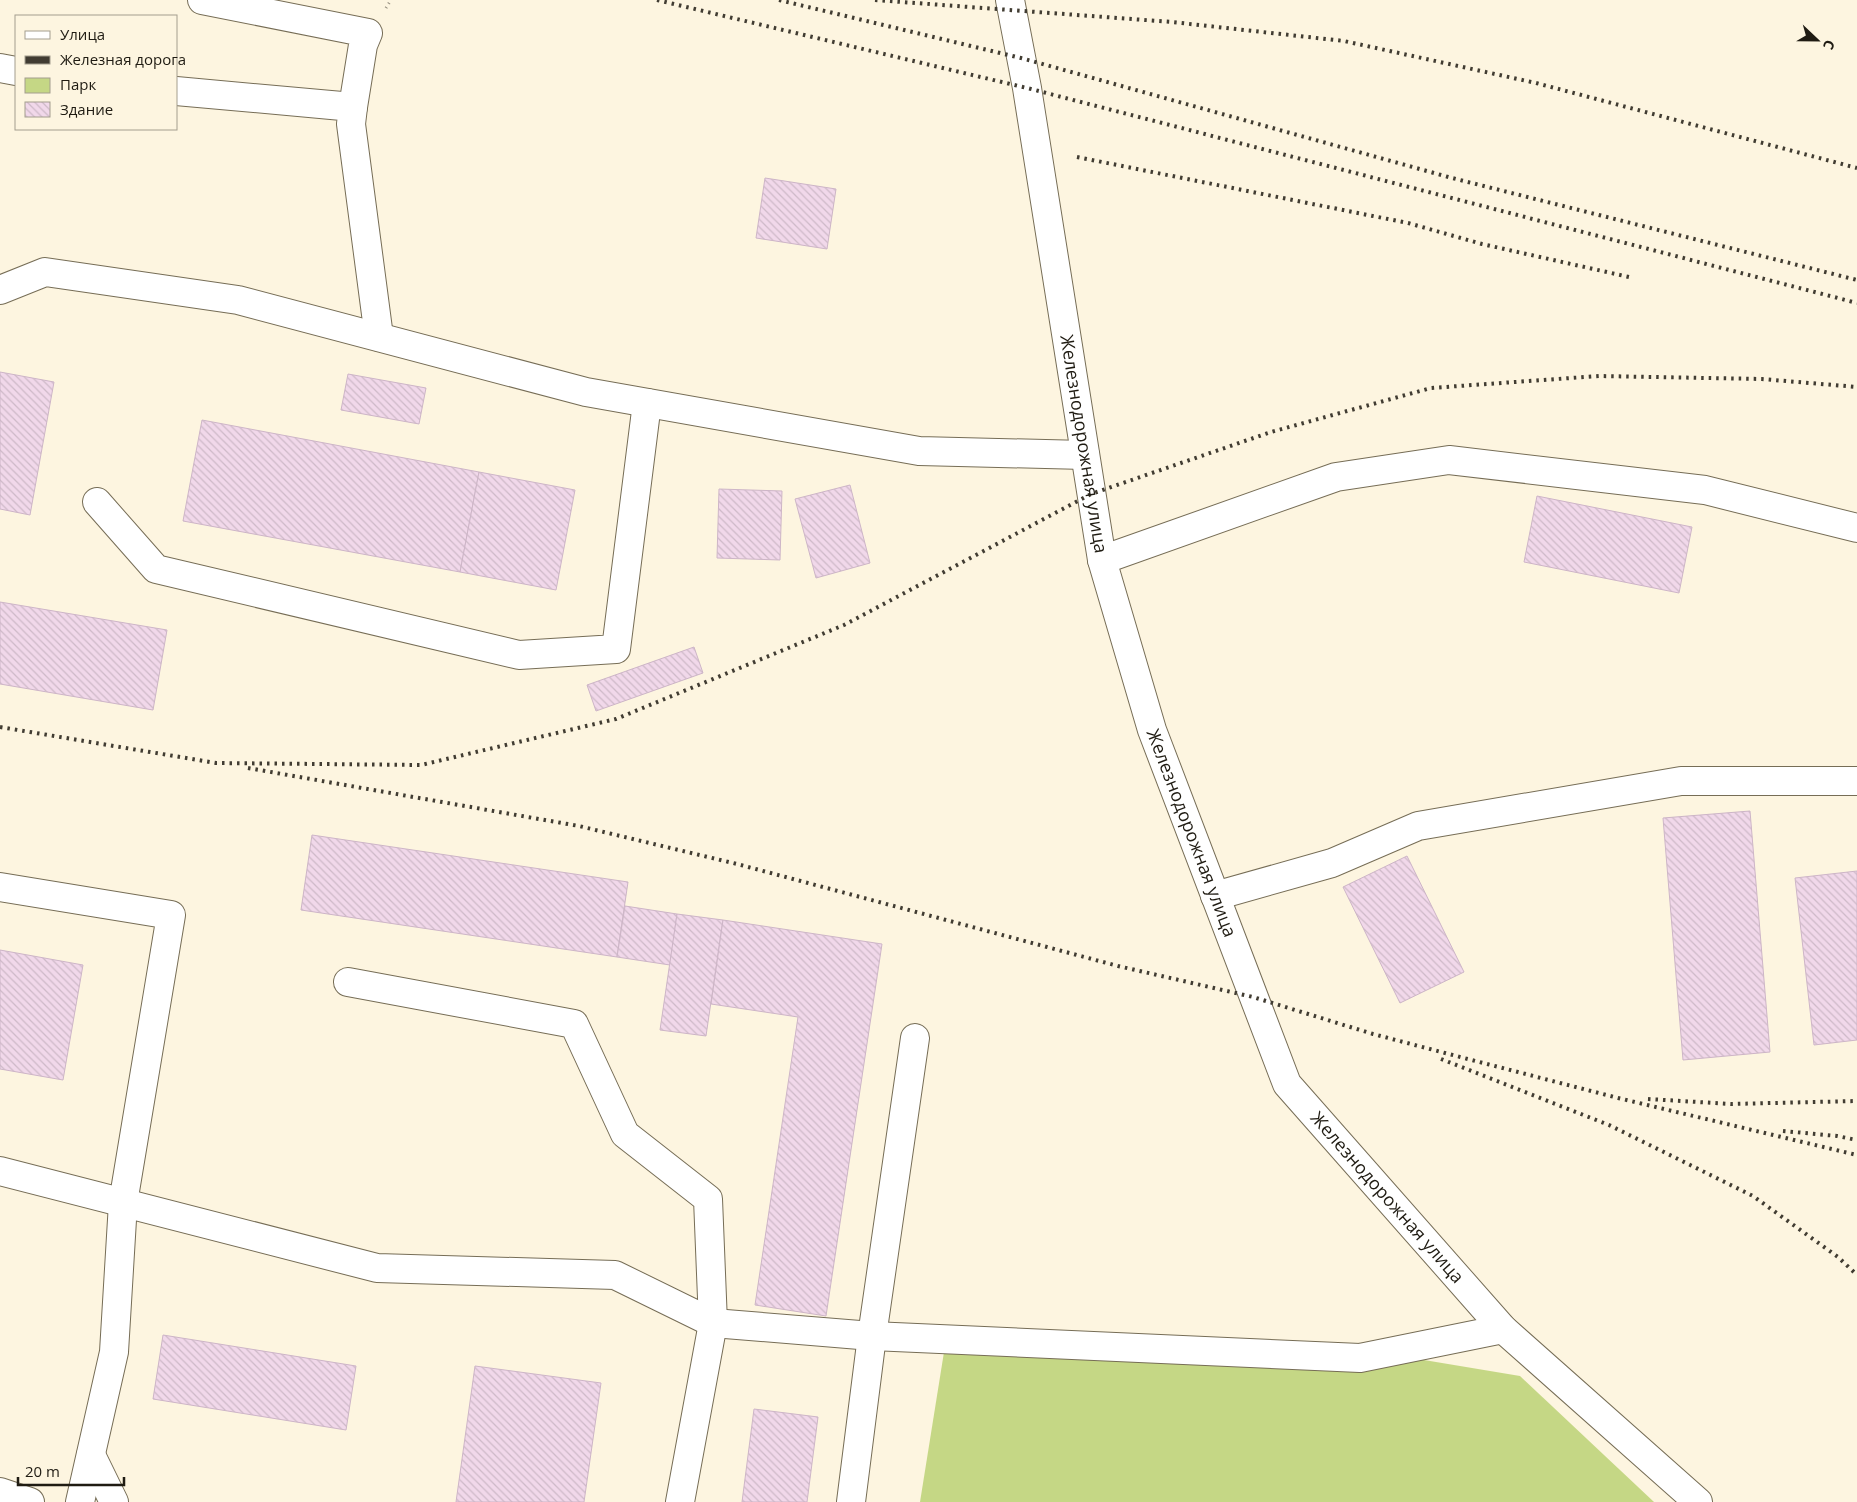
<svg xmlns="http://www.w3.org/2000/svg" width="1857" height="1502" font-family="'Open Sans',sans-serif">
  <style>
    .green { fill: #c5d785 }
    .building { fill: url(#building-back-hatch); stroke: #cdb5c7 }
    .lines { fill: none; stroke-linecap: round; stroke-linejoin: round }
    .minor-casing { stroke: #766d56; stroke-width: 30 }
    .path { stroke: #928c7d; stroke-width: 3; stroke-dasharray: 1 4; stroke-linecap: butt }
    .minor { stroke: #fff; stroke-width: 28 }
    .rail { stroke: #413c32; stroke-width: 4; stroke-dasharray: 2.5 5; stroke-linecap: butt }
    .labels { text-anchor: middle; stroke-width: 4; stroke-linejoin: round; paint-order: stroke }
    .street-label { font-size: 18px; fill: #1f1b12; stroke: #fdf5e0 }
  </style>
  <defs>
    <pattern id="building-back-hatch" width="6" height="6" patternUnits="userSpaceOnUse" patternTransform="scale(1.25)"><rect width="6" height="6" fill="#f1d8ea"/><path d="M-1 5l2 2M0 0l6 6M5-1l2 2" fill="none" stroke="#ceb9c8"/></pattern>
  </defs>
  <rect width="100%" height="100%" fill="#fdf5e0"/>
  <!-- green -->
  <polygon class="green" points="948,1327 1418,1359 1520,1376 1654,1502 920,1502"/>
  <!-- building -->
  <g class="building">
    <polygon points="765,178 836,189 827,249 756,238"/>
    <polygon points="0,372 54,382 30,515 0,509"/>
    <polygon points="348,374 426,388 419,424 341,410"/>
    <polygon points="202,420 479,472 460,572 183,521"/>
    <polygon points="479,472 575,490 556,590 460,572"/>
    <polygon points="850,485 870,563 816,578 795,499"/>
    <polygon points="719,489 782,491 780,560 717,558"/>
    <polygon points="1537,496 1692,527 1679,593 1524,562"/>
    <polygon points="0,602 167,630 153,710 0,684"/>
    <polygon points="694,647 703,673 596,711 587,685"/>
    <polygon points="1750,811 1770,1052 1683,1060 1663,818"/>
    <polygon points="312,835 628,882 617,957 301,910"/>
    <polygon points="1407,856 1464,972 1400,1003 1343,887"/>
    <polygon points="1857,871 1857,1040 1814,1045 1795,878"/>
    <polygon points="625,906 677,914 670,965 617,957"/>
    <polygon points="677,914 723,920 706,1036 660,1030"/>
    <polygon points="723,920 882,944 826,1316 755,1305 798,1017 711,1004"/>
    <polygon points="0,950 83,965 63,1080 0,1069"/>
    <polygon points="163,1335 356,1366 346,1430 153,1399"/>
    <polygon points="475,1366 601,1383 584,1502 456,1502"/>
    <polygon points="754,1409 818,1417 807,1502 742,1502"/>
  </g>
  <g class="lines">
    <defs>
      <g id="minor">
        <polyline points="202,0 368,33 363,45 353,107"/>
        <path id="s1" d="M1010 0 1027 88 1102 560 1152 730 1287 1084 1503 1329 1698 1502"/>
        <polyline points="0,68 16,71"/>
        <polyline points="176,91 353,107 351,124 379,337"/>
        <polyline points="0,290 45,272 238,300 586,392 919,451 1085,455"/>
        <polyline points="97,502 156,569 519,655 616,649 647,403"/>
        <polyline points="1102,560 1336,477 1449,460 1705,490 1857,528"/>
        <polyline points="0,887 171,915 123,1203 114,1352 80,1502"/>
        <polyline points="1215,896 1332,863 1418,826 1681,781 1857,781"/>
        <polyline points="348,982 574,1024 625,1134 708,1199 713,1323 680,1502"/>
        <polyline points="0,1171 377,1268 615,1275 713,1323 872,1336 1360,1358 1503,1329"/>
        <polyline points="91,1455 114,1502"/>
        <polyline points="0,1492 30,1502"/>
        <polyline points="851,1502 872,1336 915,1038"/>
      </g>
    </defs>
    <!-- minor casing -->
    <use href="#minor" class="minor-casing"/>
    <!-- path -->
    <polyline class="path" points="386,8 391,0"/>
    <!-- minor -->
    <use href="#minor" class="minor"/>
    <!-- rail -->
    <g class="rail">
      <polyline points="657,0 1027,88 1857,303"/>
      <polyline points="779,0 1021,58 1452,178 1857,280"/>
      <polyline points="875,0 1172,22 1344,41 1536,83 1857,168"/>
      <polyline points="1077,157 1408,223 1482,244 1629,277"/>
      <polyline points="0,727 216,763 421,765 616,719 844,625 1091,494 1271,432 1431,388 1599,376 1762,379 1857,387"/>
      <polyline points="248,768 579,826 737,864 1118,966 1253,997 1373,1034 1464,1058 1618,1098 1857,1155"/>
      <polyline points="1441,1059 1609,1125 1753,1196 1838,1257 1857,1275"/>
      <polyline points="1648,1099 1731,1104 1857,1101"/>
      <polyline points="1783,1131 1837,1136 1857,1140"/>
    </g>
  </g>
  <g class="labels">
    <!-- street labels -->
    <g class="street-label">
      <text dy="6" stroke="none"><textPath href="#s1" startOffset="450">Железнодорожная улица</textPath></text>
      <text dy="6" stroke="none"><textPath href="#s1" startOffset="855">Железнодорожная улица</textPath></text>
      <text dy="6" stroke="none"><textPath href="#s1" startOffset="1275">Железнодорожная улица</textPath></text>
    </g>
  </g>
  <!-- legend -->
  <rect x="15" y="15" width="162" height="115" fill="#fdf5e0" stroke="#a49e8e"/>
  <rect x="25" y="31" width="25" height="8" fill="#ffffff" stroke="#a49e8e"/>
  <text x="60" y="40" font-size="15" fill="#1f1b12">Улица</text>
  <rect x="25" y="56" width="25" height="8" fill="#413c32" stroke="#a49e8e"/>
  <text x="60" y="65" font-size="15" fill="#1f1b12">Железная дорога</text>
  <rect x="25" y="78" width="25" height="15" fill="#c5d785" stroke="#a49e8e"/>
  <text x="60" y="90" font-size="15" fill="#1f1b12">Парк</text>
  <rect x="25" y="102" width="25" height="15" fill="url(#building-back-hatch)" stroke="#a49e8e"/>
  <text x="60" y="115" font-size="15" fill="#1f1b12">Здание</text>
  <!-- north arrow -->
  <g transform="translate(1817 40) rotate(112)" stroke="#fdf5e0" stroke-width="4" paint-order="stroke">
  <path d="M0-4L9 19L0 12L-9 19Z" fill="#1f1b12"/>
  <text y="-8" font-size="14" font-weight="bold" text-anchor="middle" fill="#1f1b12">С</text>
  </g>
  <!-- scale -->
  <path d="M18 1477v8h106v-8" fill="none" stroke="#1f1b12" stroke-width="2.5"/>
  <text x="25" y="1477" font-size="15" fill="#1f1b12" stroke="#fdf5e0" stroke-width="4" paint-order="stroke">20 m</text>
</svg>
